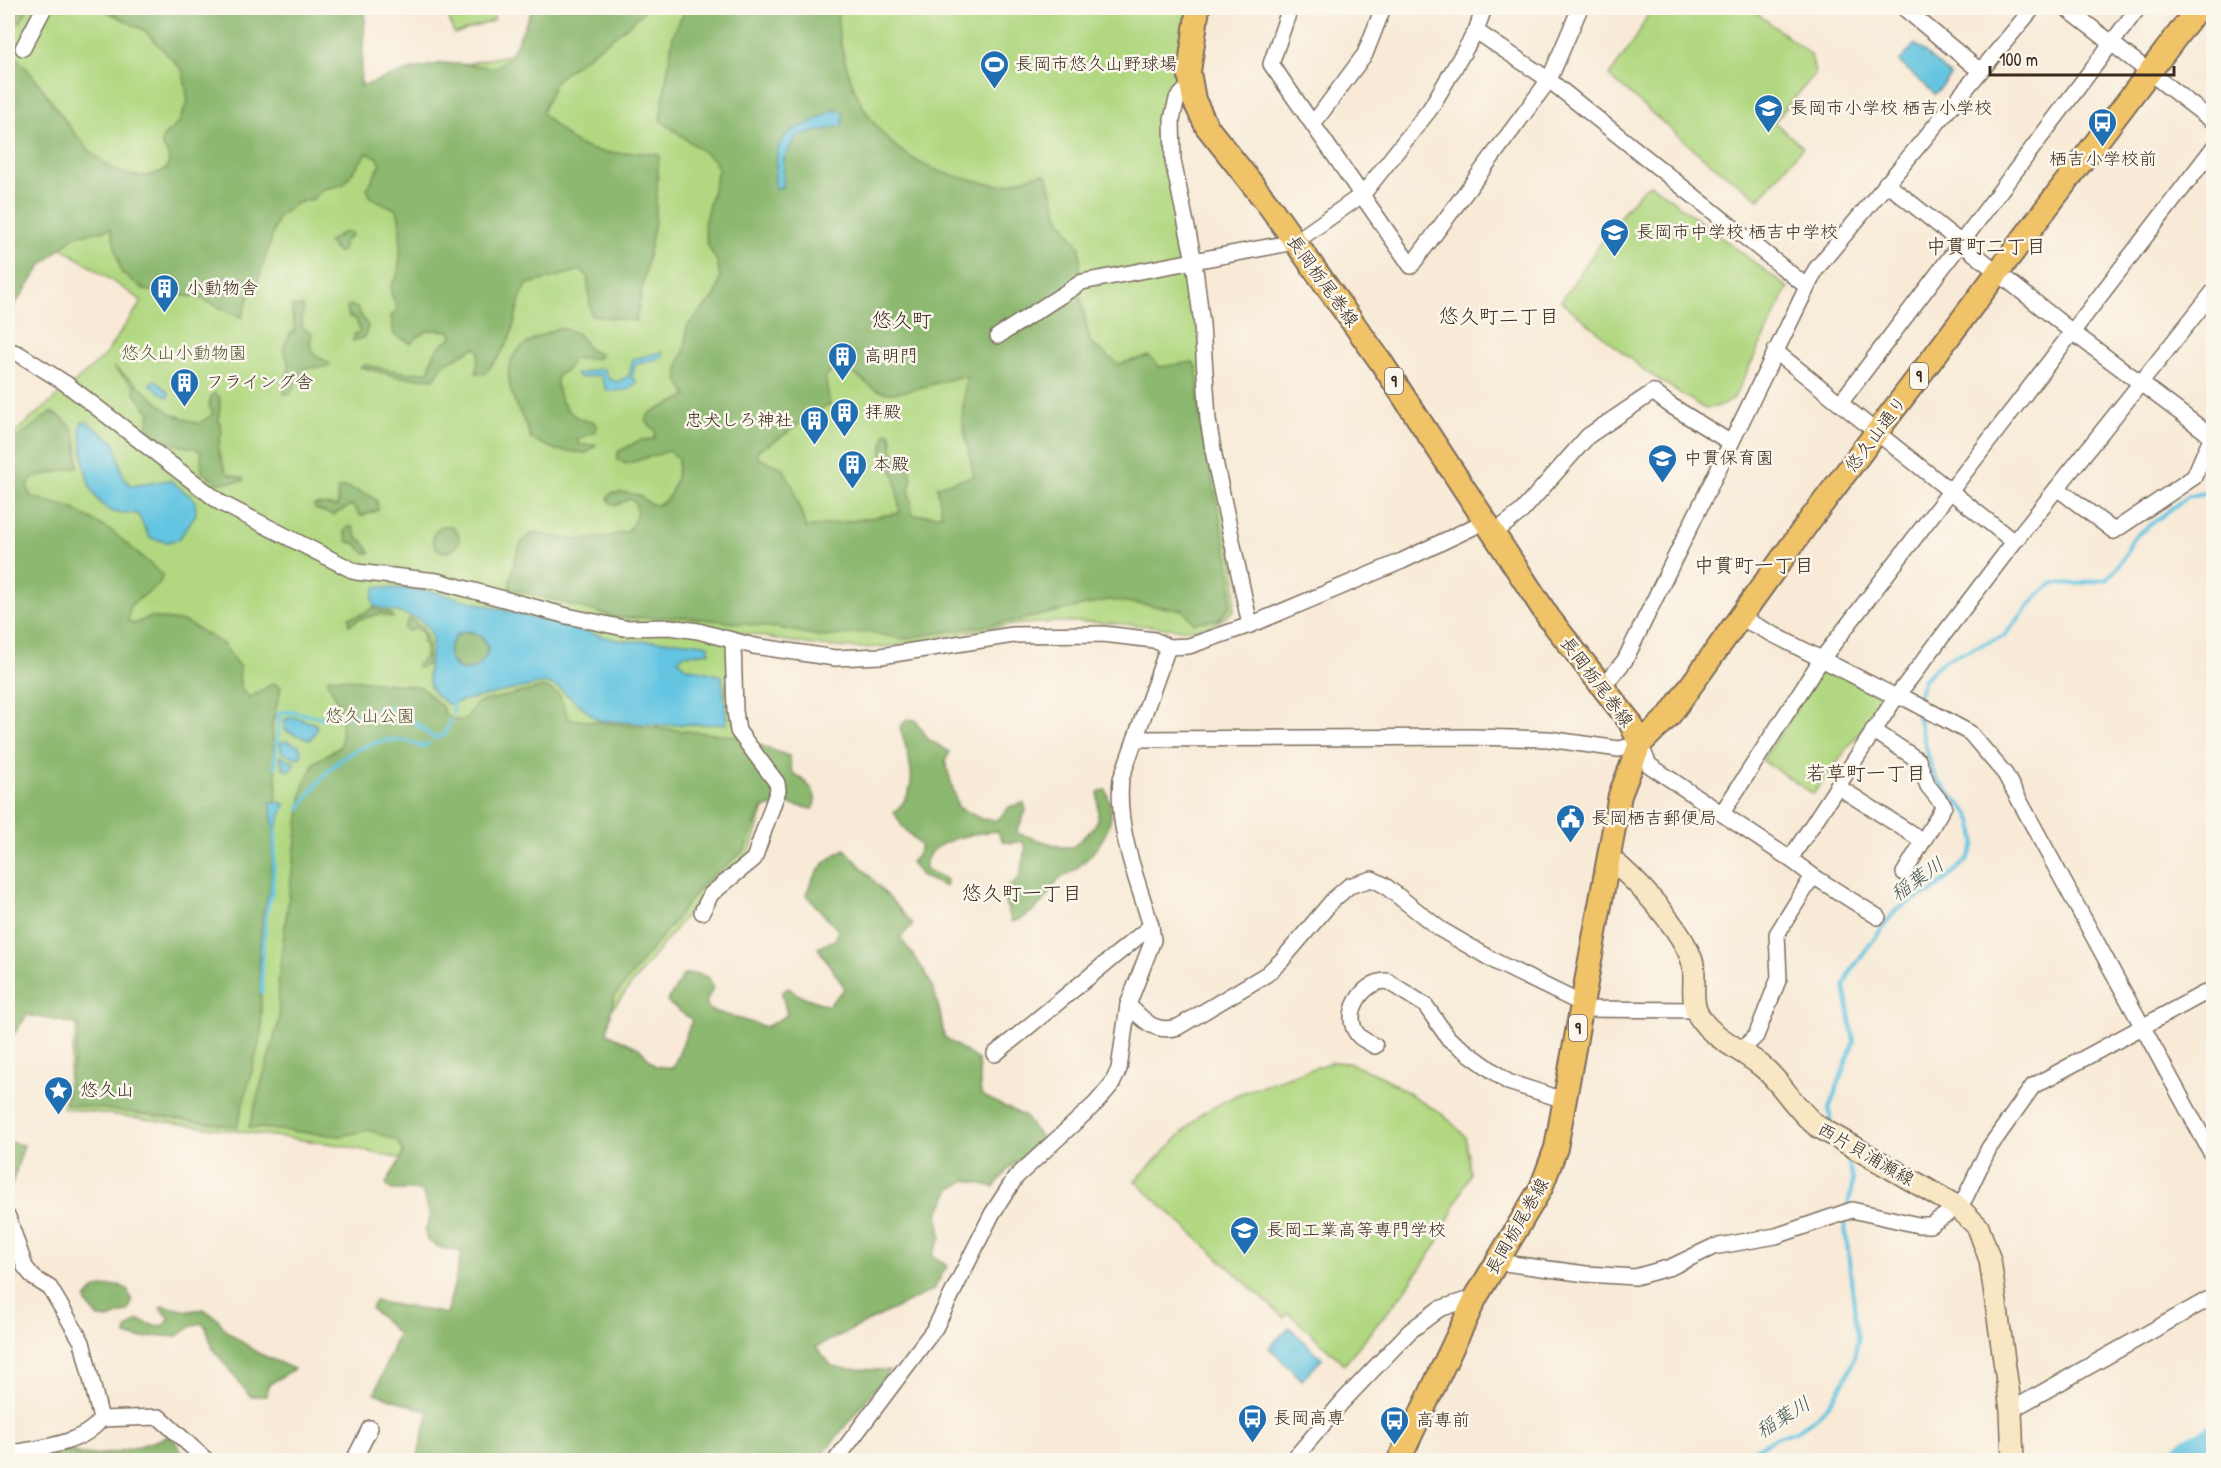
<svg xmlns="http://www.w3.org/2000/svg" width="2221" height="1468" font-family="'Patrick Hand','Klee One',sans-serif">
  <style>
    .green { fill: #b1d881; stroke: #768150; stroke-width: 1.5 }
    .forest { fill: #8cb86f; stroke: #647146; stroke-width: 1.5; fill-rule: evenodd }
    .water { fill: #63c5e1; stroke: #4f7880; stroke-width: 1.5; fill-rule: evenodd }
    .lines { fill: none; stroke-linecap: round; stroke-linejoin: round }
    .stream { stroke: #63c5e1; stroke-width: 4 }
    .river { stroke: #63c5e1; stroke-width: 22 }
    .minor-casing { stroke: #7d6d5f; stroke-width: 18 }
    .secondary-casing { stroke: #7d6d5f; stroke-width: 24 }
    .primary-casing { stroke: #7d6d5f; stroke-width: 26 }
    .minor { stroke: #fff; stroke-width: 15 }
    .secondary { stroke: #f9e7c3; stroke-width: 21 }
    .primary { stroke: #f0c369; stroke-width: 22 }
    .labels { text-anchor: middle; stroke-width: 5; stroke-linejoin: round; paint-order: stroke }
    .shield { fill: #fbf7ec; stroke: #75685c; stroke-width: 1.5 }
    .shield-label { font-size: 16px; font-weight: bold; fill: #3b2a1e }
    .poi-label { font-size: 18px; fill: #3b2a1e; stroke: #fbf7ec; text-anchor: start }
    .street-label { font-size: 18px; fill: #3b2a1e; stroke: #fbf7ec }
    .park-label { font-size: 18px; fill: #585637; stroke: #fbf7ec }
    .neighbourhood-label { font-size: 20px; fill: #3b2a1e; stroke: #fbf7ec }
    .water-label { font-size: 20px; font-style: italic; fill: #475858; stroke: #fbf7ec }
  </style>
  <rect width="100%" height="100%" fill="#fbf7ec"/>
  <filter id="ink" filterUnits="userSpaceOnUse"><feTurbulence type="fractalNoise" baseFrequency=".0167" numOctaves="2"/><feDisplacementMap in="SourceGraphic" scale="12" xChannelSelector="R" yChannelSelector="G"/><feConvolveMatrix kernelMatrix="1 2 1 2 8 2 1 2 1" color-interpolation-filters="sRGB"/></filter>
  <filter id="wash" filterUnits="userSpaceOnUse"><feTurbulence type="fractalNoise" baseFrequency=".008" numOctaves="4" result="noise"/><feDisplacementMap in="SourceGraphic" scale="24" xChannelSelector="R" yChannelSelector="G"/><feGaussianBlur stdDeviation="1.35" result="paint"/><feColorMatrix in="noise" values="0 0 0 0 0 0 0 0 0 0 0 0 0 0 0 0 0 1.4 0 .05"/><feComposite in="paint" operator="in"/></filter>
  <g filter="url(#wash)">
    <rect width="100%" height="100%" fill="#f8ead7"/>
    <!-- green -->
    <g class="green">
      <path d="M11 8H320L326 47 365 86 516 53 551 8H1190L1179 76 1167 120 1236 578 1234 610C1207 636 1183 630 1149 626 1097 621 1041 620 990 628 948 635 907 647 864 648 818 649 773 638 729 630L732 717 771 786 749 854 709 886 591 1036 489 1179 340 1145 63 1108 90 948 8 912V438L103 358 142 301 43 235 8 238V12Z"/>
      <polygon points="473,8 491,8 495,20 454,34 448,15"/>
      <polygon points="1651,8 1750,8 1811,55 1815,74 1774,122 1803,147 1759,199 1705,159 1609,76 1636,38"/>
      <path d="M1651 184 1788 288 1734 398 1724 405 1705 409 1645 371 1561 301C1575 282 1635 188 1651 184Z"/>
      <polygon points="1823,667 1879,694 1882,702 1813,794 1762,760"/>
      <polygon points="1332,1062 1348,1063 1383,1077 1445,1116 1466,1137 1470,1173 1437,1244 1404,1292 1344,1364 1289,1313 1284,1318 1135,1181 1201,1114 1238,1094"/>
    </g>
    <!-- forest -->
    <g class="forest">
      <polygon points="8,8 28,8 20,23 8,18"/>
      <path d="M100 8H366L360 87 405 71 443 63 495 67 510 57 533 8H647L629 25 556 80 542 113C568 139 579 152 617 153 631 153 646 151 659 155L655 221 636 321 591 315 587 276 582 270 528 284C517 297 517 318 511 334 506 349 495 362 484 374L476 373 479 352 476 347 444 364 434 379 399 377 361 367 366 365 406 373 429 372C432 354 436 347 452 337L451 332C433 327 424 330 411 343L394 335 391 316 397 310C397 301 389 296 391 288 391 283 396 280 397 276 401 261 402 223 397 210L370 197 367 188 381 164 377 157 367 153 343 185 323 189 313 199 297 203 278 217 256 288 248 298 242 318 200 298 145 290 121 272 111 229 75 236 42 265 8 315V51C54 82 95 210 168 168L169 156 162 145 163 137 179 122 188 101 183 71 144 30Z"/>
      <path d="M686 8H838C836 24 840 42 844 57 860 123 901 167 969 179 979 181 991 185 1001 185 1014 183 1028 177 1041 174L1047 175 1059 217 1080 248V295L1090 342 1118 364 1149 356 1160 367 1193 362 1197 368 1200 419 1232 578 1230 606 1219 619 1194 623 1183 610 1109 600 1019 620 902 639 868 632 824 637 779 628 685 617 619 618 509 588C514 567 514 542 535 532 567 543 595 542 628 531 635 521 640 512 634 501L629 499 617 505 610 503 608 498 612 493C621 492 631 492 640 496 644 498 647 503 651 504 672 510 679 471 678 458L669 451 626 464 618 460V452L640 440 654 439 656 432 645 420 650 413 687 396 678 380V366L685 349 687 326 716 295 720 277 717 262 707 243 704 224 718 170 714 160 660 120 673 35ZM845 371C863 374 867 392 891 393 911 393 944 379 966 376L962 420 974 476 937 486 942 515H913L909 488 912 479 910 470 893 451 891 434 886 432 881 455 895 476 900 513 806 528 793 487 783 468 758 458 757 450C784 440 804 416 830 405L825 377 831 372Z"/>
      <polygon points="350,232 352,235 343,243 344,250 338,253 328,242 342,233"/>
      <polygon points="350,305 357,308 368,326 364,337 353,341 354,335 360,331 356,319 349,317 347,307"/>
      <polygon points="303,306 302,327 312,334 310,343 312,352 330,364 326,367 304,368 290,394 285,394 282,386 289,369 288,361 283,349 290,334 295,331 291,307"/>
      <path d="M558 328C574 330 582 334 588 349L601 355 600 358 572 359 568 369 557 376C555 401 570 420 594 422L597 426 595 432 577 440 580 445H596L587 453 556 450 531 439C527 422 515 407 511 391 500 352 526 342 558 328Z"/>
      <path d="M113 367 132 380 170 413 198 424 213 414 209 405 211 396 215 393 220 398 219 420 222 432 218 449 226 473 244 479 243 481 218 483 202 472 201 453 196 448C175 446 162 442 147 427L150 413 135 394 134 386Z"/>
      <path d="M51 412C79 425 77 438 78 467L34 477 27 486 31 497 72 508 113 532 163 575 159 584 130 606 128 621 134 624 150 617 186 622 223 644 240 668C239 681 238 688 249 697 258 695 265 687 274 683L281 687 272 725 277 789 270 890 263 913 259 955 262 1033 237 1127 66 1104 80 1025 27 1015 8 1043V445Z"/>
      <path d="M345 487 369 495 377 501 378 510 361 516 352 505 333 515 315 509 314 505C323 503 329 507 338 506L337 489Z"/>
      <circle cx="446" cy="539" r="13"/>
      <polygon points="348,527 353,527 357,538 362,540 371,553 365,553 355,543 348,542 344,531"/>
      <polygon points="373,608 392,614 393,618 380,614 359,619 349,625 349,617 358,616"/>
      <path d="M409 619C430 629 429 644 427 665L419 668 416 666 425 657 426 644 422 642 424 636 421 631 415 628 409 631 404 628Z"/>
      <circle cx="468" cy="651" r="19"/>
      <path d="M330 677 421 687 442 707 446 716 460 721 466 719 477 703 544 687 559 694 569 719 735 736 789 756 792 772C805 782 821 790 813 809L788 804 763 808 744 851 704 883 614 997 607 1033 639 1048 655 1066 673 1068 692 1020 667 1002 684 974H700L709 978 713 987 706 1003 710 1010 766 1027 787 1015 782 993 788 988 797 994 828 1006 845 988 818 948 836 939 838 930 806 895C813 873 824 860 845 849L913 924 900 938C929 974 938 990 944 1037L978 1060 981 1095 1024 1116 1042 1139 1008 1169 994 1187 966 1180 951 1189 938 1214 941 1238 932 1255 947 1266 933 1290 816 1347 832 1366 847 1369 890 1370 818 1460H420L417 1459 429 1412 375 1393 398 1334 371 1308 375 1301 447 1314 462 1252 441 1248 427 1240 425 1230 430 1218 422 1190H392L386 1185C390 1172 400 1166 403 1152L397 1141 369 1130 340 1136 249 1127 279 1021 278 981 303 786 315 762 341 746C343 723 340 701 327 681Z"/>
      <path d="M907 719 915 720 929 740 950 752 945 761 958 807 981 819 998 820 1009 807 1024 803 1026 811 1016 833 1061 847H1073L1095 826 1098 816V792L1106 790C1109 799 1112 808 1111 817 1107 842 1080 871 1058 879 1049 896 1031 918 1012 922L1004 899 1007 887C1026 880 1019 865 1026 848L1022 841 1012 843 1003 841 997 831C974 833 924 840 925 869L947 880 946 887 922 877 911 862 917 856 921 846 902 826 894 812C923 788 909 759 900 727Z"/>
      <polygon points="8,1142 24,1145 8,1196"/>
      <polygon points="119,1285 127,1289 132,1301 128,1311 109,1319 99,1318 87,1304 86,1298 96,1288"/>
      <path d="M163 1306 188 1311 204 1309 218 1319 225 1330 258 1353 294 1369 268 1385 267 1396H250L213 1349 206 1327 201 1323C185 1327 187 1332 177 1336 170 1338 165 1335 158 1336 145 1338 139 1340 126 1335L127 1329 139 1320 155 1326 164 1325 170 1318 160 1308Z"/>
      <path d="M170 1436 189 1460H10L62 1448C94 1465 138 1446 170 1436Z"/>
    </g>
    <!-- water -->
    <g class="water">
      <polygon points="1915,44 1951,76 1935,94 1899,62"/>
      <path d="M833 110 843 112V125L796 137 784 159 783 187 775 188C774 180 776 172 776 164 777 123 805 131 833 110Z"/>
      <polygon points="662,352 663,357 635,365 632,378 637,382 628,390 607,391 600,375 579,378 577,374 603,368 609,379 617,382 629,376 633,359"/>
      <polygon points="155,380 169,393 168,398 149,384"/>
      <path d="M82 422H87L115 443 123 477 131 486 170 480 195 500 196 514 179 539 167 542 150 538 138 515C129 510 119 515 111 511 82 495 84 455 80 427Z"/>
      <path d="M376 587 431 591 617 640C648 643 677 638 708 645L710 652 683 655 678 660 686 667 722 676 727 724 656 725 598 720 559 688 544 683 448 704C442 700 434 695 431 688 420 667 447 635 419 620 406 613 388 610 374 606L372 596ZM469 631C518 644 456 700 448 650L457 634Z"/>
      <polygon points="293,717 316,724 317,729 310,740 286,731 283,720"/>
      <polygon points="286,741 299,746 302,753 299,758 282,753 280,742"/>
      <polygon points="280,756 294,762 291,771 283,768"/>
      <polygon points="270,802 283,803 285,805 276,829 273,825"/>
      <polygon points="1289,1327 1322,1359 1302,1380 1269,1348"/>
    </g>
    <g class="lines">
      <!-- stream -->
      <g class="stream">
        <polyline points="1917,699 1924,679 1944,660 2004,636 2039,594 2054,583 2078,584 2108,579 2126,555 2132,539 2188,496 2206,493 2214,498"/>
        <polyline points="453,703 453,713"/>
        <polyline points="335,715 354,715 391,708 404,714 434,738 444,735 451,720"/>
        <polyline points="275,767 279,713 291,712 324,718"/>
        <path d="M299 809C309 795 319 780 331 768 352 748 394 729 421 747L428 744"/>
        <polyline points="262,992 262,956 266,914 272,890 276,829"/>
        <polyline points="1831,1125 1829,1109 1854,1041 1844,986 1851,970 1895,911 1922,895 1931,893 1968,859 1975,844 1973,823 1969,814 1937,780 1932,770 1916,709"/>
        <polyline points="1846,1153 1853,1180 1848,1207"/>
        <path d="M1721 1460C1748 1455 1753 1450 1776 1438 1783 1435 1791 1433 1798 1430 1831 1411 1852 1376 1858 1340L1844 1217"/>
      </g>
      <!-- river -->
      <polyline class="river" points="2170,1460 2214,1434"/>
    </g>
  </g>
  <g filter="url(#ink)">
    <g class="lines">
      <defs>
        <g id="minor">
          <polyline points="1290,8 1271,64 1411,266 1549,80 1580,8"/>
          <polyline points="1904,8 1980,71"/>
          <polyline points="2066,8 2214,122"/>
          <polyline points="1476,31 1549,80 1806,286"/>
          <polyline points="23,48 44,8"/>
          <polyline points="1190,85 1177,99 1172,119 1173,161 1194,261 1202,325 1208,420 1215,461 1250,625"/>
          <polyline points="1313,124 1365,54 1383,8"/>
          <polyline points="1886,183 2071,331 2210,435"/>
          <polyline points="998,336 1082,282 1295,242 1363,194 1430,109 1476,31 1484,8"/>
          <polyline points="8,350 19,354 65,383 221,503 356,572 437,581 567,616 624,628 670,627 698,631 754,646 835,658 881,656 1013,635 1103,634 1154,640 1168,647 1189,646 1250,625 1402,561 1486,521"/>
          <polyline points="1775,351 2014,542"/>
          <polyline points="1841,402 2138,8"/>
          <polyline points="2057,488 2114,531 2194,477 2214,431"/>
          <polyline points="1494,533 1522,511 1588,436 1653,392 1670,405 1731,443"/>
          <polyline points="1739,617 1896,697 1907,699 1970,733 2005,774 2214,1158"/>
          <polyline points="1603,687 1625,660 1816,269 2033,8"/>
          <polyline points="1873,730 1918,760 1928,786 1944,806 1904,873"/>
          <polyline points="1136,739 1471,737 1548,739 1619,749 1640,744 1649,765 1790,859 1896,697 2014,542 2214,291"/>
          <polyline points="1837,786 1923,841"/>
          <polyline points="1722,813 1821,660 2214,147"/>
          <polyline points="1813,876 1878,917"/>
          <polyline points="702,912 711,894 754,859 778,790 777,783 738,731 735,711 733,642"/>
          <path d="M1128 1005C1144 1020 1154 1034 1178 1027L1267 974 1282 960 1333 900 1349 886 1372 879 1384 885 1440 929 1498 963 1576 1001 1582 1009 1696 1010"/>
          <path d="M1375 1046C1370 1043 1363 1040 1359 1036 1340 1016 1363 980 1387 981L1425 1005 1449 1039 1508 1082 1564 1100"/>
          <polyline points="1740,1051 1756,1036 1779,978 1777,934 1813,876 1790,859"/>
          <polyline points="995,1054 1151,926"/>
          <path d="M8 1217 25 1267 34 1278 50 1288 82 1342 101 1419C83 1445 37 1448 8 1454"/>
          <polyline points="1497,1262 1586,1274 1635,1277 1671,1267 1713,1247 1776,1236 1852,1210 1918,1225 1930,1225 1958,1207 1965,1198 1989,1148 2033,1086 2214,988"/>
          <polyline points="2011,1410 2214,1296"/>
          <polyline points="101,1419 159,1417 206,1460"/>
          <polyline points="354,1460 370,1428"/>
          <path d="M836 1460 935 1328 992 1214 1016 1177 1096 1103 1112 1084 1119 1069 1128 1005 1153 940 1151 926C1137 878 1116 831 1121 779L1168 647"/>
          <polyline points="1293,1460 1343,1401 1410,1331 1439,1309 1476,1297"/>
        </g>
        <path id="secondary" d="M1609 858C1636 879 1685 932 1693 964 1696 979 1691 996 1696 1010 1706 1037 1745 1050 1765 1069 1784 1086 1796 1110 1817 1126L1958 1207 1978 1227 1990 1260 2011 1410 2013 1460"/>
        <g id="primary">
          <polyline points="1198,8 1189,72 1194,100 1207,127 1268,204 1381,362 1549,618 1630,722 1640,744 1620,795 1556,1148 1541,1188 1476,1297 1399,1460"/>
          <polyline points="1640,744 1669,716 1810,520 2198,8"/>
        </g>
      </defs>
      <!-- minor casing -->
      <use href="#minor" class="minor-casing"/>
      <!-- secondary casing -->
      <use href="#secondary" class="secondary-casing"/>
      <!-- primary casing -->
      <use href="#primary" class="primary-casing"/>
      <!-- minor -->
      <use href="#minor" class="minor"/>
      <!-- secondary -->
      <use href="#secondary" class="secondary"/>
      <!-- primary -->
      <use href="#primary" class="primary"/>
    </g>
  </g>
  <!-- icons -->
  <defs>
    <symbol id="stadium-pin" viewBox="-11 -11 22 30"><path d="M0 17L-7.5 6A9.5 9.5 0 1 1 7.5 6Z" fill="#1f6fb2" stroke="#fbf7ec"/><path d="M0-5a6.5 5 0 1 0 0 10a6.5 5 0 1 0 0-10ZM-3.5-1.8h7v3.6h-7Z" fill="#fff"/></symbol>
    <symbol id="school-pin" viewBox="-11 -11 22 30"><path d="M0 17L-7.5 6A9.5 9.5 0 1 1 7.5 6Z" fill="#1f6fb2" stroke="#fbf7ec"/><path d="M0-5L7-2L0 1L-7-2ZM-4 1L0 2.5L4 1V4Q0 6-4 4Z" fill="#fff"/></symbol>
    <symbol id="bus-pin" viewBox="-11 -11 22 30"><path d="M0 17L-7.5 6A9.5 9.5 0 1 1 7.5 6Z" fill="#1f6fb2" stroke="#fbf7ec"/><path d="M-5-6H5V4H4V6H2V4H-2V6H-4V4H-5ZM-3.5-4V0h7V-4ZM-3.5 1.2v1.5H-2V1.2ZM2 1.2v1.5H3.5V1.2Z" fill="#fff"/></symbol>
    <symbol id="building-pin" viewBox="-11 -11 22 30"><path d="M0 17L-7.5 6A9.5 9.5 0 1 1 7.5 6Z" fill="#1f6fb2" stroke="#fbf7ec"/><path d="M-4-6H4V6H1V3H-1V6H-4ZM-2.5-4.3h1.7v1.8h-1.7ZM.8-4.3h1.7v1.8H.8ZM-2.5-1h1.7V.8h-1.7ZM.8-1h1.7V.8H.8Z" fill="#fff"/></symbol>
    <symbol id="civic-pin" viewBox="-11 -11 22 30"><path d="M0 17L-7.5 6A9.5 9.5 0 1 1 7.5 6Z" fill="#1f6fb2" stroke="#fbf7ec"/><path d="M-.6-6.5H3V-4.5H.6V-3L4-1V1h2V6H-6V1h2V-1L-.6-3ZM-1.2 2.5V6h2.4V2.5Z" fill="#fff"/></symbol>
    <symbol id="sight-pin" viewBox="-11 -11 22 30"><path d="M0 17L-7.5 6A9.5 9.5 0 1 1 7.5 6Z" fill="#1f6fb2" stroke="#fbf7ec"/><path d="M0-6L1.8-2.2L6-1.7L2.9 1.2L3.7 5.4L0 3.3L-3.7 5.4L-2.9 1.2L-6-1.7L-1.8-2.2Z" fill="#fff"/></symbol>
    <symbol id="university-pin" viewBox="-11 -11 22 30"><path d="M0 17L-7.5 6A9.5 9.5 0 1 1 7.5 6Z" fill="#1f6fb2" stroke="#fbf7ec"/><path d="M0-5L7-2L0 1L-7-2ZM-4 1L0 2.5L4 1V4Q0 6-4 4Z" fill="#fff"/></symbol>
  </defs>
  <g fill-rule="evenodd">
    <use href="#stadium-pin" x="978" y="48" width="33" height="45"/>
    <use href="#school-pin" x="1752" y="92" width="33" height="45"/>
    <use href="#bus-pin" x="2086" y="106" width="33" height="45"/>
    <use href="#school-pin" x="1598" y="216" width="33" height="45"/>
    <use href="#building-pin" x="148" y="272" width="33" height="45"/>
    <use href="#building-pin" x="826" y="340" width="33" height="45"/>
    <use href="#building-pin" x="168" y="366" width="33" height="45"/>
    <use href="#building-pin" x="828" y="396" width="33" height="45"/>
    <use href="#building-pin" x="798" y="404" width="33" height="45"/>
    <use href="#school-pin" x="1646" y="442" width="33" height="45"/>
    <use href="#building-pin" x="836" y="448" width="33" height="45"/>
    <use href="#civic-pin" x="1554" y="802" width="33" height="45"/>
    <use href="#sight-pin" x="42" y="1074" width="33" height="45"/>
    <use href="#university-pin" x="1228" y="1214" width="33" height="45"/>
    <use href="#bus-pin" x="1236" y="1402" width="33" height="45"/>
    <use href="#bus-pin" x="1378" y="1404" width="33" height="45"/>
  </g>
  <g class="labels">
    <!-- shield labels -->
    <g class="shield">
      <rect x="1910" y="363" width="18" height="26" rx="4.5"/>
      <rect x="1385" y="368" width="18" height="26" rx="4.5"/>
      <rect x="1569" y="1015" width="18" height="26" rx="4.5"/>
    </g>
    <g class="shield-label">
      <text x="1919" y="382">9</text>
      <text x="1394" y="387">9</text>
      <text x="1578" y="1034">9</text>
    </g>
    <!-- poi labels -->
    <g class="poi-label">
      <text x="1015" y="70">長岡市悠久山野球場</text>
      <text x="1790" y="114">長岡市小学校 栖吉小学校</text>
      <text x="2103" y="165" text-anchor="middle">栖吉小学校前</text>
      <text x="1636" y="238">長岡市中学校 栖吉中学校</text>
      <text x="186" y="294">小動物舎</text>
      <text x="864" y="362">高明門</text>
      <text x="206" y="388">フライング舎</text>
      <text x="865" y="418">拝殿</text>
      <text x="793" y="426" text-anchor="end">忠犬しろ神社</text>
      <text x="1684" y="464">中貫保育園</text>
      <text x="873" y="470">本殿</text>
      <text x="1591" y="824">長岡栖吉郵便局</text>
      <text x="80" y="1096">悠久山</text>
      <text x="1266" y="1236">長岡工業高等専門学校</text>
      <text x="1273" y="1424">長岡高専</text>
      <text x="1416" y="1426">高専前</text>
    </g>
    <!-- street labels -->
    <g class="street-label">
      <text transform="translate(1323 281) rotate(54)" y="6">長岡栃尾巻線</text>
      <text transform="translate(1876 434) rotate(-53)" y="6">悠久山通り</text>
      <text transform="translate(1597 682) rotate(53)" y="6">長岡栃尾巻線</text>
      <text transform="translate(1866 1154) rotate(30)" y="6">西片貝浦瀬線</text>
      <text transform="translate(1517 1226) rotate(-60)" y="6">長岡栃尾巻線</text>
    </g>
    <!-- park labels -->
    <g class="park-label">
      <text x="184" y="359">悠久山小動物園</text>
      <text x="370" y="722">悠久山公園</text>
    </g>
    <!-- neighbourhood labels -->
    <g class="neighbourhood-label">
      <text x="1986" y="253">中貫町二丁目</text>
      <text x="1499" y="323">悠久町二丁目</text>
      <text x="902" y="327">悠久町</text>
      <text x="1754" y="572">中貫町一丁目</text>
      <text x="1866" y="780">若草町一丁目</text>
      <text x="1022" y="900">悠久町一丁目</text>
    </g>
    <!-- water labels -->
    <g class="water-label">
      <text transform="translate(1917 879) rotate(-35)" y="7">稲葉川</text>
      <text transform="translate(1783 1417) rotate(-32)" y="7">稲葉川</text>
    </g>
  </g>
  <!-- margin -->
  <rect width="2221" height="1468" fill="none" stroke="#fbf7ec" stroke-width="30"/>
  <!-- scale -->
  <path d="M1990 66v9h184v-9" fill="none" stroke="#3b2a1e" stroke-width="3"/>
  <text x="1999" y="66" font-size="18" fill="#3b2a1e" stroke="#fbf7ec" stroke-width="4.5" paint-order="stroke">100 m</text>
</svg>
